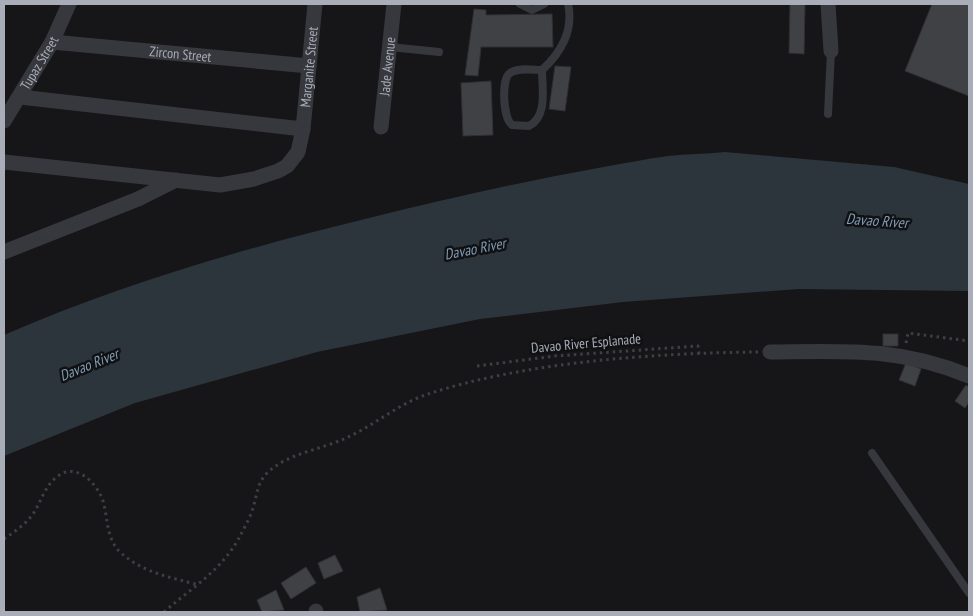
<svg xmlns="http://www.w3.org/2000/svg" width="973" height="616" font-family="'PT Sans Narrow',sans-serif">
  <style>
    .water { fill: #2c353c }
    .building { fill: #404145; stroke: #303034 }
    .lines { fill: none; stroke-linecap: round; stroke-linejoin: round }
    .path { stroke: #3d3f44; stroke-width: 3; stroke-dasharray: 2.5 4; stroke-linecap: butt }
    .lane { stroke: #37383d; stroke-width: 8 }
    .street { stroke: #37383d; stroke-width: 15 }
    .labels { text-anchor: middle; stroke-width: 5; stroke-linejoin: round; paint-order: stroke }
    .street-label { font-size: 14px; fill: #a8adb8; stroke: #111113 }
    .water-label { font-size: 15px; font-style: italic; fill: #7f9bb3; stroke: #111113 }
  </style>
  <rect width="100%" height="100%" fill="#161618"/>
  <!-- water -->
  <path class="water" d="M725 152 894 167 969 184V291L799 289 623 302 480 319 317 352 135 403 4 456V335C124 283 242 249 369 218 445 199 521 182 598 168 621 164 645 159 668 156 687 154 706 154 725 152Z"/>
  <!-- building -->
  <g class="building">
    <polygon points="790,4 805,4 804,54 789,53"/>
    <polygon points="932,4 969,4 969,96 905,71"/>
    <polygon points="474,9 486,10 486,15 552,14 553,47 481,47 478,76 465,75"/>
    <polygon points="555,66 571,67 565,111 549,109"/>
    <polygon points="491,81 493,135 463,136 461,83"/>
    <rect x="883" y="334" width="15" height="12"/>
    <polygon points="906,363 921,369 915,386 899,380"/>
    <polygon points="966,385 969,387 969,402 965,408 955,401"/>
    <polygon points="335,555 343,571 324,579 318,563"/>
    <polygon points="306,567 316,583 291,599 281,583"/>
    <polygon points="380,588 387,610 360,612 357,597"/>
    <polygon points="276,590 284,610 262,612 257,600"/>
  </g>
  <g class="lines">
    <!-- path -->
    <g class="path">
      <polyline points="906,343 908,333 969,341"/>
      <polyline points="477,366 555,356 698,346 699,354"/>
      <path d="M4 539C14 532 25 525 33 514 41 502 45 485 58 476 76 462 97 483 103 501 108 518 106 537 119 551 142 573 170 577 199 585"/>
      <path d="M164 612C190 589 221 571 239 538 243 530 249 520 252 511 257 498 256 484 267 473 288 453 320 450 346 438 373 426 397 405 425 395 523 362 654 353 758 352"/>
    </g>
    <!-- lane -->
    <g class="lane">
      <polyline points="520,4 532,10 544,4"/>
      <polyline points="390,47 439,52"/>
      <path d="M542 70C542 88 548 116 529 126L512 125C503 118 501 79 510 73 518 67 533 70 542 70 561 53 574 30 568 4"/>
      <polyline points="828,114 831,51"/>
      <polyline points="872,453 969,593"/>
    </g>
    <!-- street -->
    <g class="street">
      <polyline points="828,4 831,51"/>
      <path id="s1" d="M52 42 309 66"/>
      <polyline points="20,97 303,129"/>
      <path id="s2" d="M4 121 52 42 69 4"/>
      <path id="s3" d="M381 127 394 4"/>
      <path id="s4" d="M4 162 220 185 254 179 278 171 287 166 298 152 303 129 315 4"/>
      <polyline points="4,252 138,199 176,180"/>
      <path d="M770 352C844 351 899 347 969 376"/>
      <polyline points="316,611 316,612"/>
    </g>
  </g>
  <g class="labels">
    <!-- street labels -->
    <g class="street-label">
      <text dy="5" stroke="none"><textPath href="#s1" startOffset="129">Zircon Street</textPath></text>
      <text dy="5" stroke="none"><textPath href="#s2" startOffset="68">Tupaz Street</textPath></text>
      <text dy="5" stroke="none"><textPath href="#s4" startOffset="391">Marganite Street</textPath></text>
      <text dy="5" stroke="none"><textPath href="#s3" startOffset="61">Jade Avenue</textPath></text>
      <text transform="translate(586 343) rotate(-5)" y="5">Davao River Esplanade</text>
    </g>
    <!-- water labels -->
    <g class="water-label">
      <text transform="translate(877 221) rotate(4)" y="5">Davao River</text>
      <text transform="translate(475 249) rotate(-11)" y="5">Davao River</text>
      <text transform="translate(89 365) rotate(-22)" y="5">Davao River</text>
    </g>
  </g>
  <!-- border -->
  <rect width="973" height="616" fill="none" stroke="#a8adb8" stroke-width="10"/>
</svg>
